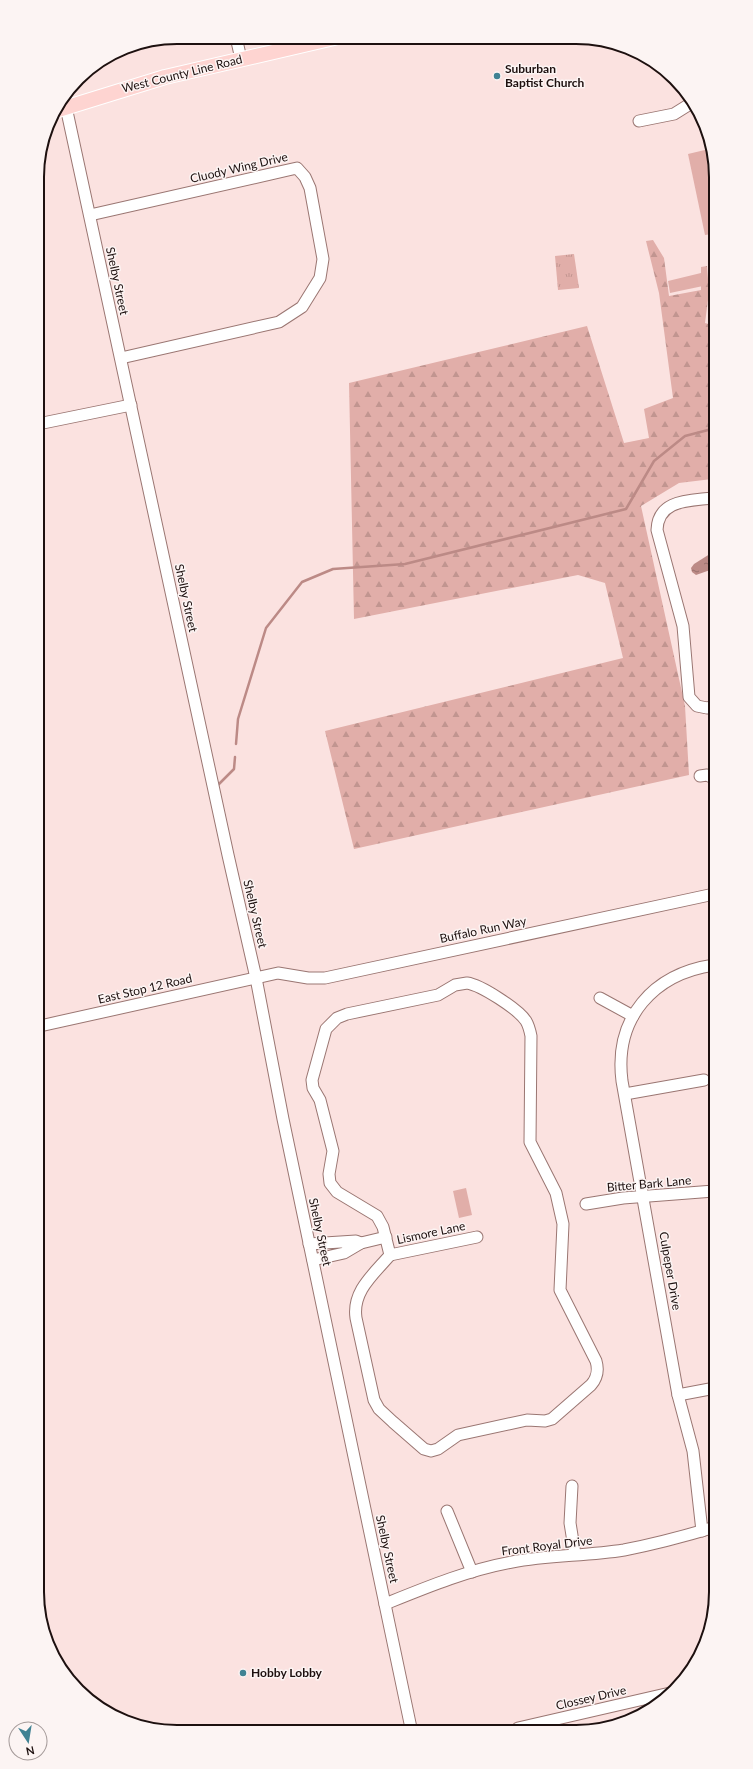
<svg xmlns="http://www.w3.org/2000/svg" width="753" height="1769" font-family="Lato,sans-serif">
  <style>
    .grass { fill: url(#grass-tufts) }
    .forest { fill: url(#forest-firs) }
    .pitch { fill: #e1aea9 }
    .water { fill: url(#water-ripples) }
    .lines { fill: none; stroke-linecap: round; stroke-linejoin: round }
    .stream { stroke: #bc8a86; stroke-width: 2.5 }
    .minor-casing { stroke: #9a7672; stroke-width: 13 }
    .major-casing { stroke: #fff; stroke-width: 16 }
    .minor { stroke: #fff; stroke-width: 11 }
    .major { stroke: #fed4d1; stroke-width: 14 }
    .poi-dot { fill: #408293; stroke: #fcf4f3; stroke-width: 1.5 }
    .labels { text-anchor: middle; stroke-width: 3; stroke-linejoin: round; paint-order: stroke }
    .poi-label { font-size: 12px; font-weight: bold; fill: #1d100f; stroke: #fcf4f3; text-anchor: start }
    .street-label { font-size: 12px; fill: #1d100f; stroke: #fcf4f3 }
    .rim { fill: none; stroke: #1d100f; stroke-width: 2 }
  </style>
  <defs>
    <pattern id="grass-tufts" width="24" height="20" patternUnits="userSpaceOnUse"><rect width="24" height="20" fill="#e1aea9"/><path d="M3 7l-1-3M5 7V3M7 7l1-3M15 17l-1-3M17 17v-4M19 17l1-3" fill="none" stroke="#c19590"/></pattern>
    <pattern id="forest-firs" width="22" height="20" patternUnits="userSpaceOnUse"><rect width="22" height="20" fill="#e1aea9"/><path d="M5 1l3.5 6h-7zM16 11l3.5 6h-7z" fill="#c19590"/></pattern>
    <pattern id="water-ripples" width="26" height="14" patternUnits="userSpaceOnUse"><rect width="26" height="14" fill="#bc8a86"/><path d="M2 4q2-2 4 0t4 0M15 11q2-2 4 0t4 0" fill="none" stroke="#986f6c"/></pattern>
  </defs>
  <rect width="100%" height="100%" fill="#fbe2e0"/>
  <!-- grass -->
  <polygon class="grass" points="574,254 579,288 558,290 555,256"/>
  <!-- forest -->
  <polygon class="forest" points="653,240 664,258 669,296 701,290 701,267 707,266 709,292 705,323 712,325 712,479 679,483 641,506 685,706 689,775 354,849 325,731 623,658 605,583 578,575 354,619 349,383 587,326 624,443 649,438 644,409 673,398 659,293 646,241"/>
  <!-- pitch -->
  <g class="pitch">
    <polygon points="709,149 711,161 712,234 705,235 688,154"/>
    <polygon points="701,273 703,286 670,293 668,281"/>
    <polygon points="466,1188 472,1215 459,1218 453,1191"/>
  </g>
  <!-- water -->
  <polygon class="water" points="713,552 713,569 696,575 692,572 691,568 694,564"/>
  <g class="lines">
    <!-- stream -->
    <g class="stream">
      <polyline points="236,744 238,719 266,628 302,582 333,569 405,564 626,509 654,461 685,436 712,429"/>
      <polyline points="217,786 234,769 235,757"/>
    </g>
    <defs>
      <g id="minor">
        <polyline points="236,37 241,59"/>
        <polyline points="66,107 228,855 256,978 283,1119 411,1728"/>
        <polyline points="639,121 674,114 690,104"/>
        <polyline points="90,215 297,168 305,177 310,188 323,259 320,278 302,307 279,322 121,358"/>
        <polyline points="38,424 131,405"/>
        <path d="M712 498C690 501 658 499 657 530L683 626 689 697 697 706 707 708 713 707"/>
        <polyline points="700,776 707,775 713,778"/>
        <path d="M467 983C481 985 518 1009 526 1021 529 1026 530 1031 531 1036L530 1142 556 1193 563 1224 560 1290 596 1361C599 1371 597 1378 591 1385L552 1419 545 1421 527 1420 458 1435 438 1449 431 1451 424 1449 393 1422 379 1409 374 1400 356 1318C352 1291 374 1274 390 1255L383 1227 377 1216 337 1192 330 1183 329 1174 333 1151 320 1100 313 1088 312 1080 326 1029 337 1018 347 1014 438 995 455 985Z"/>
        <polyline points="600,998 633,1016"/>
        <polyline points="40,1026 278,973 308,978 325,978 714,894"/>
        <polyline points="625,1094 704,1080"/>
        <polyline points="586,1204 623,1198 714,1191"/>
        <polyline points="361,1243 386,1237"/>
        <polyline points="309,1244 356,1241 361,1243 344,1253 313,1260"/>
        <polyline points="390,1255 477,1237"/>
        <polyline points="678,1395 715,1388"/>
        <polyline points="572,1486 570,1523 575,1554"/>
        <polyline points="447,1511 472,1572"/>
        <path d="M702 1531 693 1451 678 1395 622 1081C614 1018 653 974 714 965"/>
        <path d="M385 1604C427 1587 468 1570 512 1562 549 1555 587 1556 624 1550 655 1544 685 1536 715 1527"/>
        <polyline points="518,1728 670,1693"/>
      </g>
      <polyline id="major" points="55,111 165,77 334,38"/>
    </defs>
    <!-- minor casing -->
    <use href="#minor" class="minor-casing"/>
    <!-- major casing -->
    <use href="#major" class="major-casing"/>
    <!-- minor -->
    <use href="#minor" class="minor"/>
    <!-- major -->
    <use href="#major" class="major"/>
  </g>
  <!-- markers -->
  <g class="poi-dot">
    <circle cx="497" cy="76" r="4"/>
    <circle cx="243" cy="1673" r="4"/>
  </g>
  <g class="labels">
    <!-- poi labels -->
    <g class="poi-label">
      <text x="505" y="73">Suburban<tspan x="505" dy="14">Baptist Church</tspan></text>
      <text x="251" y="1677">Hobby Lobby</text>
    </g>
    <!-- street labels -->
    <g class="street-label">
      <text transform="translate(182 74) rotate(-14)" y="4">West County Line Road</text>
      <text transform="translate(239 168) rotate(-13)" y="4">Cluody Wing Drive</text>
      <text transform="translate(117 281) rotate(78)" y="4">Shelby Street</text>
      <text transform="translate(186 598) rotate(78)" y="4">Shelby Street</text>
      <text transform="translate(255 914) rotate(77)" y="4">Shelby Street</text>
      <text transform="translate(483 930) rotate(-12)" y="4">Buffalo Run Way</text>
      <text transform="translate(145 989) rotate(-13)" y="4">East Stop 12 Road</text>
      <text transform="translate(649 1184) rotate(-5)" y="4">Bitter Bark Lane</text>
      <text transform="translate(320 1232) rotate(78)" y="4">Shelby Street</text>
      <text transform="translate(431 1233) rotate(-12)" y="4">Lismore Lane</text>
      <text transform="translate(670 1271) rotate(80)" y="4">Culpeper Drive</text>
      <text transform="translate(547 1546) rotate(-7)" y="4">Front Royal Drive</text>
      <text transform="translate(387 1549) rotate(78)" y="4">Shelby Street</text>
      <text transform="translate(591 1698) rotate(-13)" y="4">Clossey Drive</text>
    </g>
  </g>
  <!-- crop -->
  <path d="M0 0H753V1769H0ZM177 44H576A133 133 0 0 1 709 177V1592A133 133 0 0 1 576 1725H177A133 133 0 0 1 44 1592V177A133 133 0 0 1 177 44Z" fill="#fcf4f3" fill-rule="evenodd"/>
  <path class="rim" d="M177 44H576A133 133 0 0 1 709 177V1592A133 133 0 0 1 576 1725H177A133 133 0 0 1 44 1592V177A133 133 0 0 1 177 44Z"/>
  <!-- north arrow -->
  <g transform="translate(28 1741) rotate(168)"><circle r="19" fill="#fcf4f3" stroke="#a39998"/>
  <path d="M0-3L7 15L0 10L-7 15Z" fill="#408293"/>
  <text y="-6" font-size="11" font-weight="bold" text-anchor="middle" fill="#1d100f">N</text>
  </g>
</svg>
